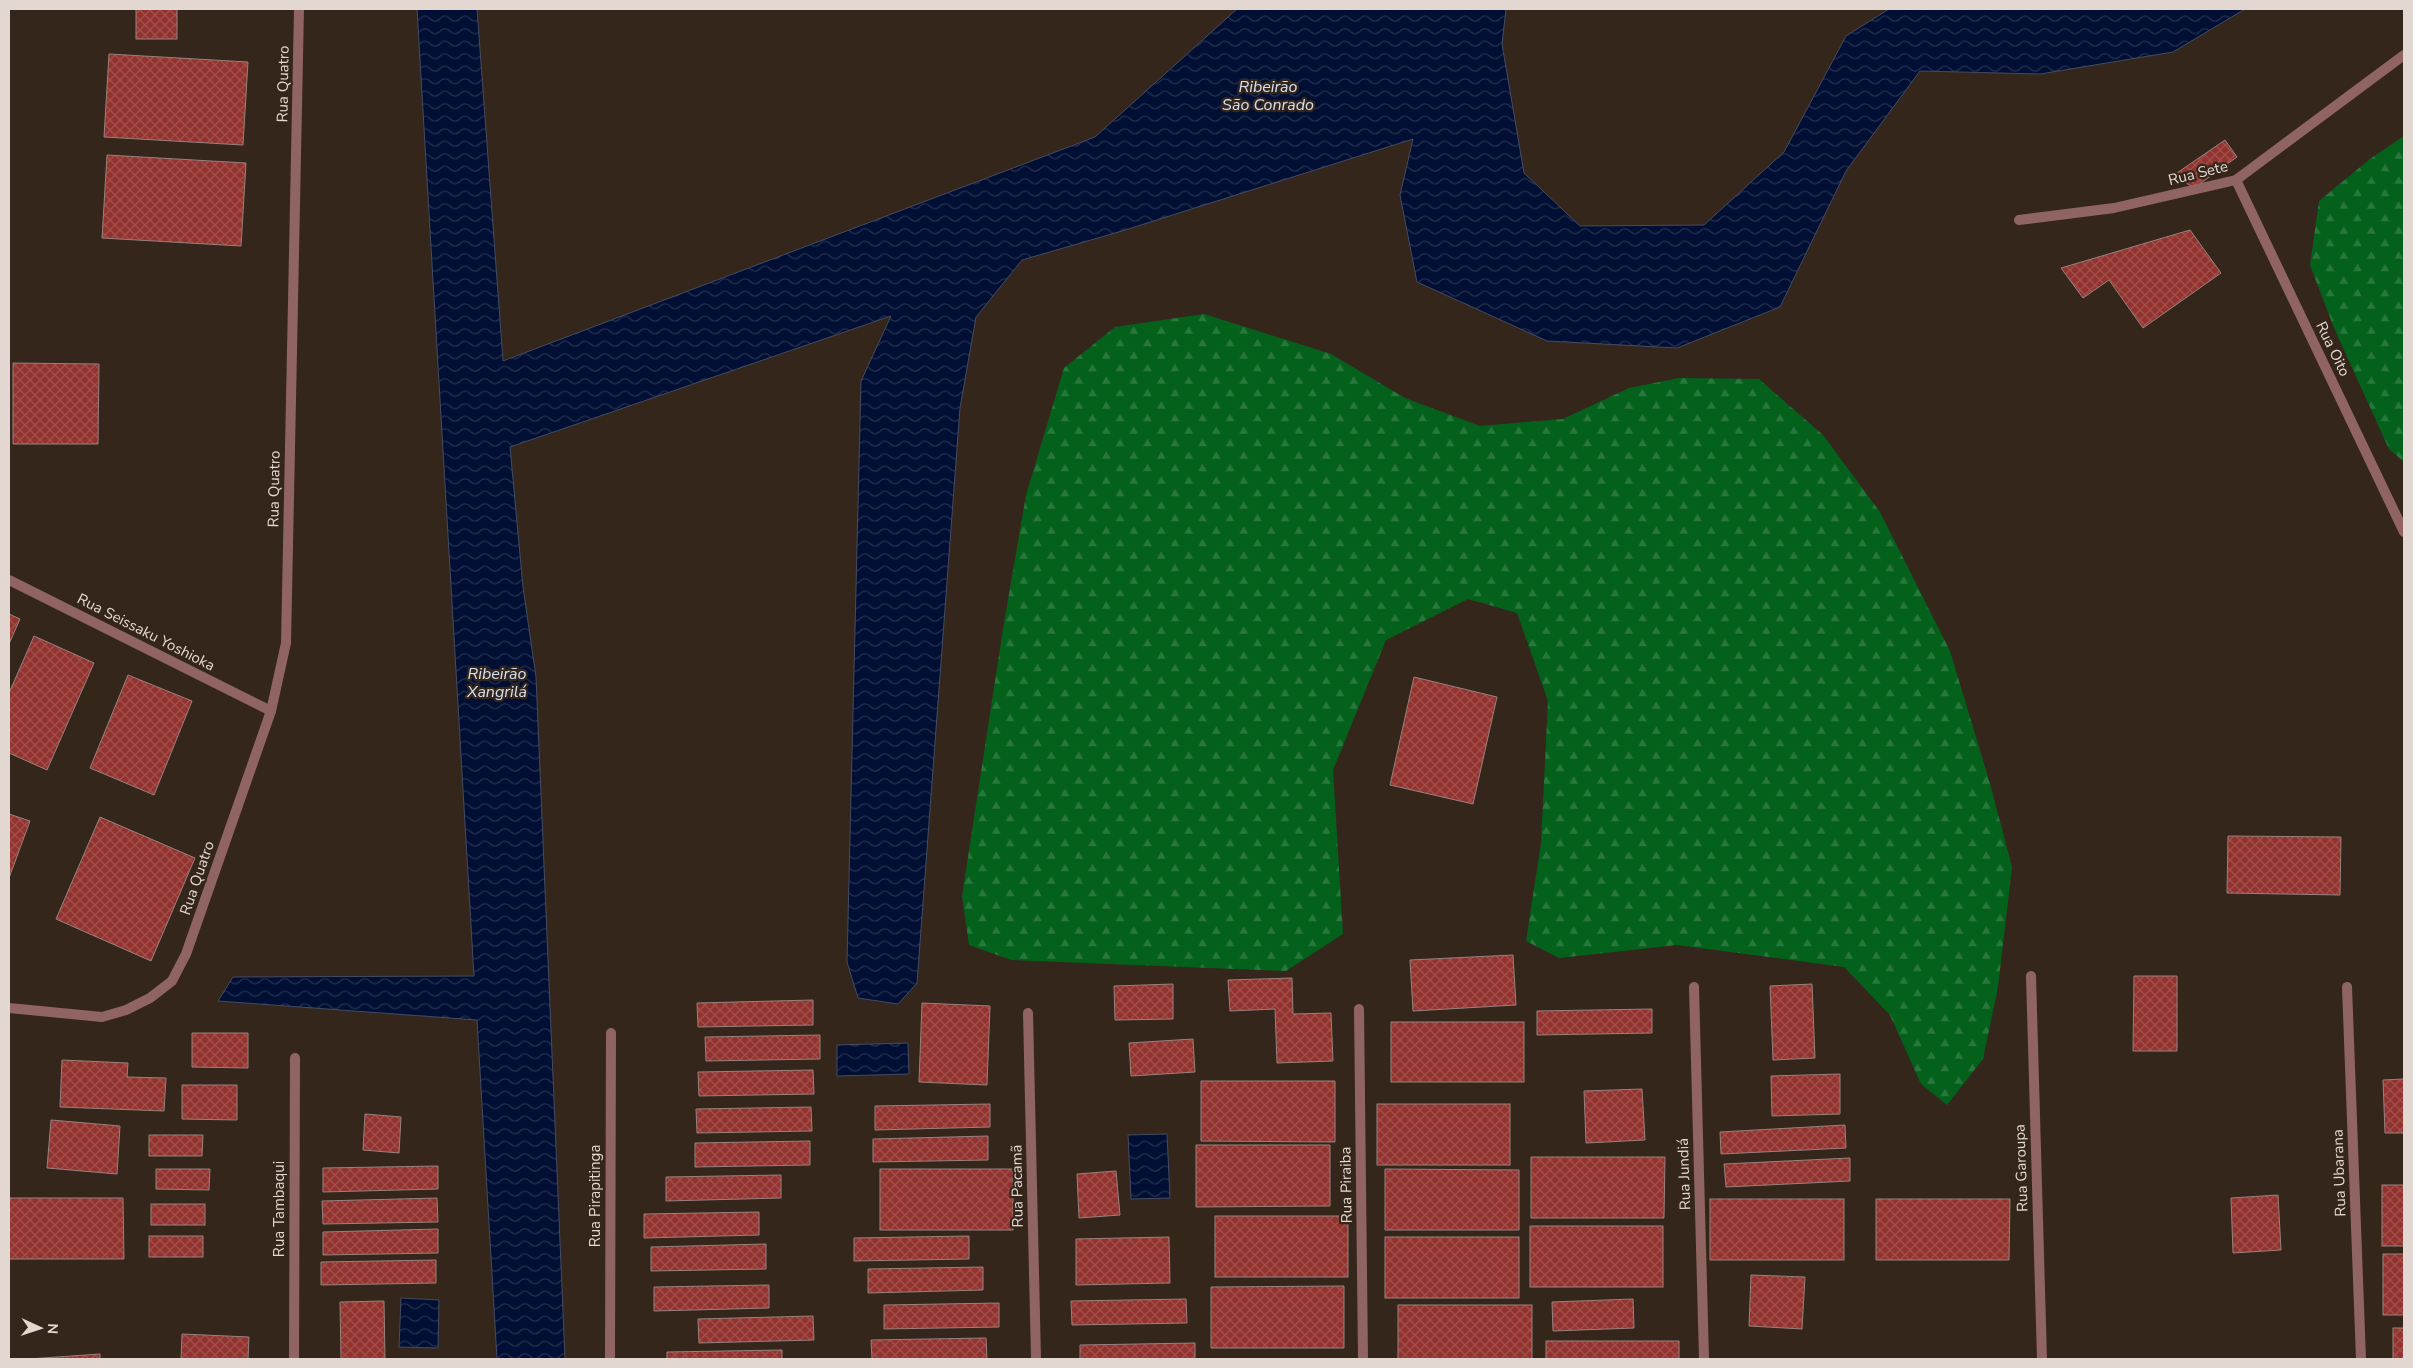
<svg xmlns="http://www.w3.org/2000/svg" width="2413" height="1368" font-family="'Nunito Sans',sans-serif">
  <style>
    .forest { fill: url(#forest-firs) }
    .water { fill: url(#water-waves); stroke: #444b62 }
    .building { fill: url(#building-cross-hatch); stroke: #99817e }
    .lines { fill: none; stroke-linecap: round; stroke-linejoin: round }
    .minor { stroke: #906462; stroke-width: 10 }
    .labels { text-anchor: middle; stroke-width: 4.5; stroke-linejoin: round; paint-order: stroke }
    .street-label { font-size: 15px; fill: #e3d8d1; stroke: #35261b }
    .water-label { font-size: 16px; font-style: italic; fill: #d3e1f6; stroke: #35261b }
  </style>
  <defs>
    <pattern id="forest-firs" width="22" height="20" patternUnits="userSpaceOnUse" patternTransform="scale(1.25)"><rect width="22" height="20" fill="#04611c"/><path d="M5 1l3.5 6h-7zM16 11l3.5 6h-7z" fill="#28773c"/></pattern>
    <pattern id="water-waves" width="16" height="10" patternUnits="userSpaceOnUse" patternTransform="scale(1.25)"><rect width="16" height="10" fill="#000f33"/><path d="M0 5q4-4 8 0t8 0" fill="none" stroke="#253150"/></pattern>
    <pattern id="building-cross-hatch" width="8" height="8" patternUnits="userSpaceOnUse" patternTransform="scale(1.25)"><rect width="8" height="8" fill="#92332f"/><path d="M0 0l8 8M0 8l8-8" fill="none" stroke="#a1504c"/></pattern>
  </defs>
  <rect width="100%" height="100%" fill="#35261b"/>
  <!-- forest -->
  <g class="forest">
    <polygon points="2404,136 2404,462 2389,449 2334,328 2310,265 2319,201 2370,159"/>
    <polygon points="1204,314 1331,354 1405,398 1480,426 1563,419 1629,388 1679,378 1759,379 1823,435 1880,512 1950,651 1989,780 2012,867 1998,987 1983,1059 1947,1105 1921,1084 1890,1015 1844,967 1677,945 1559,958 1526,941 1541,843 1548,701 1517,613 1468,599 1386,640 1333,770 1343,934 1286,971 1011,960 969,945 962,896 1003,629 1026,495 1064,368 1115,327"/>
  </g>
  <!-- water -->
  <g class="water">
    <polygon points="417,9 477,9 503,361 1095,137 1237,9 1506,9 1502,44 1524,173 1580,226 1704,225 1784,152 1846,36 1889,9 2245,9 2173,52 2040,74 1920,71 1846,171 1780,307 1677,348 1547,341 1417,282 1400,195 1413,139 1122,231 1022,260 976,317 960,408 917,983 898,1004 858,998 847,962 861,381 891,316 510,447 523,587 536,677 565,1359 497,1359 477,1020 218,1001 233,977 474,976"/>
    <polygon points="908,1043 909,1074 837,1076 837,1045"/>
    <polygon points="1167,1134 1170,1198 1131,1199 1128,1135"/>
    <polygon points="401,1298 439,1300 438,1348 399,1347"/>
  </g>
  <!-- building -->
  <g class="building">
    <rect x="136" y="9" width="41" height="30"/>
    <polygon points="109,54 248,62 243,145 104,137"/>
    <polygon points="2225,140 2237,157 2194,188 2174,175"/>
    <polygon points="107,155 246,163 241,246 102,238"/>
    <polygon points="2190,230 2221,273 2143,328 2109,280 2083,298 2061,268"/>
    <polygon points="13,363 99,364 98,444 13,444"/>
    <polygon points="9,614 20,619 9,644"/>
    <polygon points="34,636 94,663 47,770 9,753 9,693"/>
    <polygon points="128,675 192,701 154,795 90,768"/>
    <polygon points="1414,677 1497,697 1473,804 1390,785"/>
    <polygon points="9,814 30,821 9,878"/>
    <polygon points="100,817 195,858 151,961 56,919"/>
    <polygon points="2228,836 2341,837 2340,895 2227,893"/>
    <polygon points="1513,955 1516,1005 1413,1011 1410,960"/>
    <polygon points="2134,976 2177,976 2177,1051 2133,1051"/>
    <polygon points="1292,978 1293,1014 1331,1013 1333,1061 1277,1063 1275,1009 1230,1011 1228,980"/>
    <polygon points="1173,984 1173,1019 1115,1020 1114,986"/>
    <polygon points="1812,984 1815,1058 1773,1060 1770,986"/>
    <polygon points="813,1000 813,1025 698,1027 697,1003"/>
    <polygon points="922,1003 990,1006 987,1085 919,1082"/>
    <polygon points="1652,1009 1652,1033 1537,1035 1537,1011"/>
    <rect x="1391" y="1022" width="133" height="60"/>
    <polygon points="192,1033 248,1033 248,1068 192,1067"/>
    <polygon points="820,1035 820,1059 706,1061 705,1037"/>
    <polygon points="1193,1039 1195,1072 1131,1076 1129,1043"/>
    <polygon points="62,1060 128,1063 127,1077 166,1078 164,1111 60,1107"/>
    <polygon points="813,1070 814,1094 699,1096 698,1072"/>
    <polygon points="1840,1074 1840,1114 1772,1116 1771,1076"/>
    <polygon points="2404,1079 2404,1133 2385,1133 2383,1080"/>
    <polygon points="1201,1081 1335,1081 1335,1142 1201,1141"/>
    <polygon points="182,1085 237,1085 237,1120 182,1119"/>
    <polygon points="1642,1089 1645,1140 1586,1143 1584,1091"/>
    <polygon points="990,1104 990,1127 875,1130 875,1106"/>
    <rect x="1377" y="1104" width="133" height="61"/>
    <polygon points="811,1107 812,1131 697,1133 696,1109"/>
    <polygon points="365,1114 401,1117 399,1153 363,1150"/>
    <polygon points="51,1120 120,1126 117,1174 47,1168"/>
    <polygon points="1845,1125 1846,1148 1721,1154 1720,1132"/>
    <polygon points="149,1135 203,1135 202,1156 149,1156"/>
    <polygon points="988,1136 988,1160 873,1162 873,1139"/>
    <polygon points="810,1141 810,1165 695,1167 695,1143"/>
    <polygon points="1196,1145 1330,1145 1330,1206 1196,1207"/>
    <polygon points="1531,1157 1665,1157 1664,1218 1531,1218"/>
    <polygon points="1850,1158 1850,1181 1726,1187 1724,1164"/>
    <polygon points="438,1166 438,1189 323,1192 323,1168"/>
    <polygon points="156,1169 210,1169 209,1190 156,1189"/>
    <rect x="880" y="1169" width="133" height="61"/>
    <polygon points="1385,1169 1519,1170 1519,1230 1385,1230"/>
    <polygon points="1116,1171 1120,1215 1079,1218 1077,1174"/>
    <polygon points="781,1175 781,1198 666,1201 666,1177"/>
    <rect x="2382" y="1185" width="22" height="61"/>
    <polygon points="2278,1195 2281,1250 2233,1253 2231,1198"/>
    <polygon points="9,1198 123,1198 124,1259 9,1259"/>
    <polygon points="437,1198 438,1222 323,1224 322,1201"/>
    <rect x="1710" y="1199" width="134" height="61"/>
    <polygon points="1876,1199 2010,1199 2009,1260 1876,1260"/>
    <rect x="151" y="1204" width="54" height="21"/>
    <polygon points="759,1212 759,1235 644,1238 644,1214"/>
    <rect x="1215" y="1216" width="133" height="61"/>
    <rect x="1530" y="1226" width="133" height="61"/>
    <polygon points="438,1229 438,1253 323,1255 323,1232"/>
    <rect x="149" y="1236" width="54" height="21"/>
    <polygon points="969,1236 969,1259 854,1261 854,1238"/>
    <polygon points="1169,1237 1170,1283 1076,1285 1076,1239"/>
    <rect x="1385" y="1237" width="134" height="61"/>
    <polygon points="766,1244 766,1269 651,1271 651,1247"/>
    <rect x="2383" y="1254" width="21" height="61"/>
    <polygon points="436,1260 436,1283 321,1285 321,1262"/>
    <polygon points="983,1267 983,1290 868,1293 868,1269"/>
    <polygon points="1751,1275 1805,1277 1802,1329 1749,1326"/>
    <polygon points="769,1285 769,1308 654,1311 654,1287"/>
    <polygon points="1344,1286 1344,1348 1211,1348 1211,1287"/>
    <polygon points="1186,1299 1187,1323 1072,1325 1071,1301"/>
    <polygon points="1633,1299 1634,1328 1553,1331 1552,1302"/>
    <polygon points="384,1301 385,1359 341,1359 340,1302"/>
    <polygon points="999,1303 999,1327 884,1329 884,1305"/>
    <rect x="1398" y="1305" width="134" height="54"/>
    <polygon points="813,1316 814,1340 699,1343 698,1319"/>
    <rect x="2393" y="1328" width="11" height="31"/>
    <polygon points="182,1334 249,1337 248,1359 181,1359"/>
    <polygon points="986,1338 987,1359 872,1359 871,1340"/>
    <rect x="1546" y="1341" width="133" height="18"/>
    <polygon points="1195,1343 1195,1359 1080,1359 1080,1345"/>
    <polygon points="782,1350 782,1359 667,1359 667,1352"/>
    <polygon points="100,1354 100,1359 28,1359"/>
  </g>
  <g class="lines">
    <!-- minor -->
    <g class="minor">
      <polyline points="2236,180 2404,532"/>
      <polyline points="2019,220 2114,208 2236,180 2404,55"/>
      <polyline points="9,580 271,711"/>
      <polyline points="2031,976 2042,1359"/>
      <polyline points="1694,987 1704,1359"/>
      <polyline points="2347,987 2361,1359"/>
      <polyline points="9,1008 102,1017 126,1010 150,998 172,981 186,954 271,711 286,643 299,9"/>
      <polyline points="1359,1009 1363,1359"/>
      <polyline points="1028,1013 1036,1359"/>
      <polyline points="294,1359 295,1058"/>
      <polyline points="610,1359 611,1033"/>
    </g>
  </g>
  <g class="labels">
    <!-- street labels -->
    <g class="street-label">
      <text transform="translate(283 84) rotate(-89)" y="5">Rua Quatro</text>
      <text transform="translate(2198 173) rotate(-14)" y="5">Rua Sete</text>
      <text transform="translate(2333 349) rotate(64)" y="5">Rua Oito</text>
      <text transform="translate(274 489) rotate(-89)" y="5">Rua Quatro</text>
      <text transform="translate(146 632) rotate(27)" y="5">Rua Seissaku Yoshioka</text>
      <text transform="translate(197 878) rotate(-71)" y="5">Rua Quatro</text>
      <text transform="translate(2021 1168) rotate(-92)" y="5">Rua Garoupa</text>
      <text transform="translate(2339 1173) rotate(-92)" y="5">Rua Ubarana</text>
      <text transform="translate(1684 1174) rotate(-92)" y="5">Rua Jundiá</text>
      <text transform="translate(1346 1185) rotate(-91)" y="5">Rua Piraiba</text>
      <text transform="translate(1017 1186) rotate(-91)" y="5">Rua Pacamã</text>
      <text transform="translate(595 1196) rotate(-90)" y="5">Rua Pirapitinga</text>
      <text transform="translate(279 1209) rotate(-90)" y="5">Rua Tambaqui</text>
    </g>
    <!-- water labels -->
    <g class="water-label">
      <text x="1268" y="92">Ribeirão<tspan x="1268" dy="18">São Conrado</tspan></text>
      <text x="497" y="679">Ribeirão<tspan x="497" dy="18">Xangrilá</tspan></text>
    </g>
  </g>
  <!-- border -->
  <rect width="2413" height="1368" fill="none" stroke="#e3d8d1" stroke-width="20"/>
  <!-- north arrow -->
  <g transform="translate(40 1328) rotate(93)" stroke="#35261b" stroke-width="4" paint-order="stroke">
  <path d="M0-4L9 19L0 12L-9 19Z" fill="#e3d8d1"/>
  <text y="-8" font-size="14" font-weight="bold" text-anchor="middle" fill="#e3d8d1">N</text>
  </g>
</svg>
